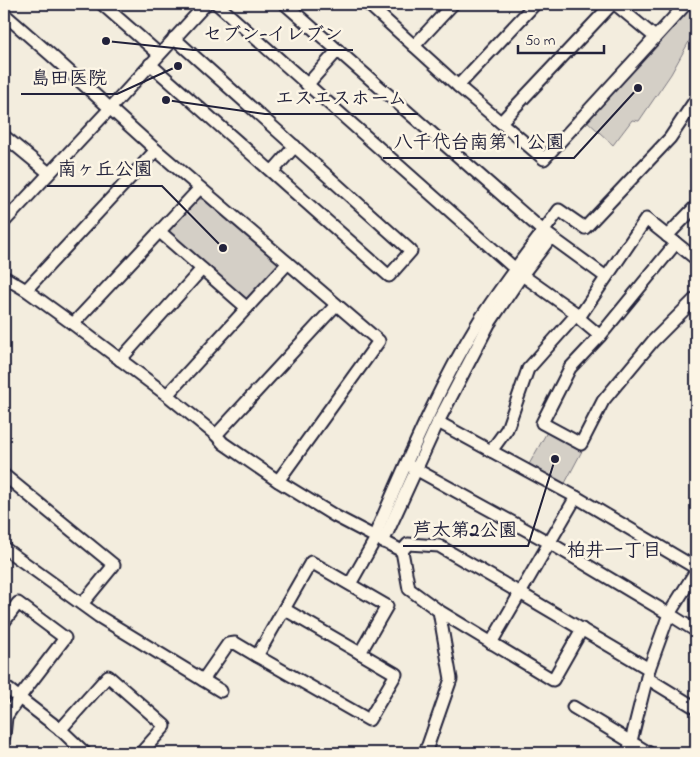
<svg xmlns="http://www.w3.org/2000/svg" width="700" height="757" font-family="'Indie Flower','Klee One',sans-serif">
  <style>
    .green { fill: #d4cfc6; stroke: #7b7880 }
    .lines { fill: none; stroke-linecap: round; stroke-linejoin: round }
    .minor-casing { stroke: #22223b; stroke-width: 15 }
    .minor { stroke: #fcf5e5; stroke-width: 11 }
    .labels { text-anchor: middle; stroke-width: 5; stroke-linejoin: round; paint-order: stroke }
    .neighbourhood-label { font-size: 19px; font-weight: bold; fill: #22223b; stroke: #fcf5e5 }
    .leader { fill: none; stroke: #22223b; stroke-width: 2 }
    .callout-dot { fill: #22223b; stroke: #fcf5e5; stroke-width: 2 }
    .callout-label { font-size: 19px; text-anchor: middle; font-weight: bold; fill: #22223b; stroke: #fcf5e5; stroke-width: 5; stroke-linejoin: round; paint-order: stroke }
  </style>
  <rect width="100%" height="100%" fill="#f3edde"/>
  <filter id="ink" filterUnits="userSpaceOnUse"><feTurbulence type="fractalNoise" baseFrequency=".02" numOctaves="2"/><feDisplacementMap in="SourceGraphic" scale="10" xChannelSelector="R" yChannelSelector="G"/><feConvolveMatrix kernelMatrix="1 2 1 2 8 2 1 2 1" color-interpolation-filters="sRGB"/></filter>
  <g filter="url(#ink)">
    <!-- green -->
    <g class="green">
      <polygon points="692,4 696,4 696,29 671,74 639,121 632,120 613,145 585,119"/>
      <polygon points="196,199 204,199 277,261 278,267 249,298 244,299 169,234 168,228"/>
      <polygon points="547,432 582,451 563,487 527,468"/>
    </g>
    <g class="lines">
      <defs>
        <g id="minor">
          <polyline points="102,4 159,54"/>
          <polyline points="217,4 522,275 580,316 581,320 600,336"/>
          <polyline points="285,4 543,231 606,277"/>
          <polyline points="368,4 458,86 544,159 686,4"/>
          <polyline points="615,4 655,37"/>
          <polyline points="4,14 51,55 156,150 379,341 278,481"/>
          <polyline points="414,46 453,4"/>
          <polyline points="150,64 389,276 411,251 174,38"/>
          <polyline points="307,85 338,50"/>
          <polyline points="458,86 535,4"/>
          <polyline points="501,122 612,4"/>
          <polyline points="4,136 49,173"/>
          <polyline points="272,172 295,146"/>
          <polyline points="4,222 117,101 206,4"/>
          <polyline points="160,232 247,308"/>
          <polyline points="667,236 696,206"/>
          <polyline points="676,243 600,336 570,368 542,423 581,444 603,401 653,341 696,298"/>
          <polyline points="4,277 26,290 73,324 167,395 216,435 223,443 278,481 335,516 402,551 408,544 439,546 520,593 649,669"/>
          <polyline points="26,290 156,150"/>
          <polyline points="580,316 646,219 696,259"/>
          <polyline points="73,324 200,188"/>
          <polyline points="120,360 202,269"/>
          <polyline points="167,395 288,263"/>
          <polyline points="438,422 491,451 576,497 696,568"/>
          <polyline points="216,435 336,305"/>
          <polyline points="491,451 507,429 528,369 577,314"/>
          <polyline points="410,466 550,543 669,614 696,631"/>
          <polyline points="4,475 114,565 82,604"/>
          <path d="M374 537C406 464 437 389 479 321 503 283 532 247 559 210L585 228 670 138 696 99"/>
          <polyline points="383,542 438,422 489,324 522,275 551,237"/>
          <polyline points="4,548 98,616 221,691"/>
          <polyline points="402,551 409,589 439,611 451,679 428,745 424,753"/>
          <polygon points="311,562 387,606 360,653 396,674 369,720 257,656"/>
          <polyline points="350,584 376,538"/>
          <polyline points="284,609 360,653"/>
          <polyline points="439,611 553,680 582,629"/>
          <polyline points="4,622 18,603 65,638 19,698 8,714 6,717 4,736"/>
          <polyline points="491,643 576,497"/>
          <polyline points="647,678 696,708"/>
          <polyline points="203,680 228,644 235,643 257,656"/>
          <polyline points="4,686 62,731 85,753"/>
          <polyline points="573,707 649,753"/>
          <polyline points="60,730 108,676 165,726 141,753"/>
          <polyline points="628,753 649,669 669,614 696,571"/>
        </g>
      </defs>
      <!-- minor casing -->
      <use href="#minor" class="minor-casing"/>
      <!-- minor -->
      <use href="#minor" class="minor"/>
    </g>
  </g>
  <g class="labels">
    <!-- neighbourhood labels -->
    <g class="neighbourhood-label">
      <text x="614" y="556">柏井一丁目</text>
    </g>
  </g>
  <!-- callouts -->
  <path class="leader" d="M106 41L193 50H353M178 66L117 94H21M166 100L265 114H418M638 88L574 158H383M223 248L162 186H47M555 459L528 546H403"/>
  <g class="callout-dot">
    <circle cx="106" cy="41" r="5"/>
    <circle cx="178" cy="66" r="5"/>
    <circle cx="166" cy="100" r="5"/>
    <circle cx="638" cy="88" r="5"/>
    <circle cx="223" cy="248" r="5"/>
    <circle cx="555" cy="459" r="5"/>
  </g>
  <g class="callout-label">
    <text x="273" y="40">セブン-イレブン</text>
    <text x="69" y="84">島田医院</text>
    <text x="341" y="104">エスエスホーム</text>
    <text x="479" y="148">八千代台南第１公園</text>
    <text x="105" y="175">南ヶ丘公園</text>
    <text x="465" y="536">芦太第2公園</text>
  </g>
  <!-- margin -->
  <rect width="700" height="757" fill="none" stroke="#fcf5e5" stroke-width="20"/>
  <rect x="10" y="10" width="680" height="737" fill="none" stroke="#22223b" stroke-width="2" filter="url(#ink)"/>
  <!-- scale -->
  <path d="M518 45v8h86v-8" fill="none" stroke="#22223b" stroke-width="2.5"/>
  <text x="525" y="45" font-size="15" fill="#22223b" stroke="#fcf5e5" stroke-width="4" paint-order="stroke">50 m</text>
</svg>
